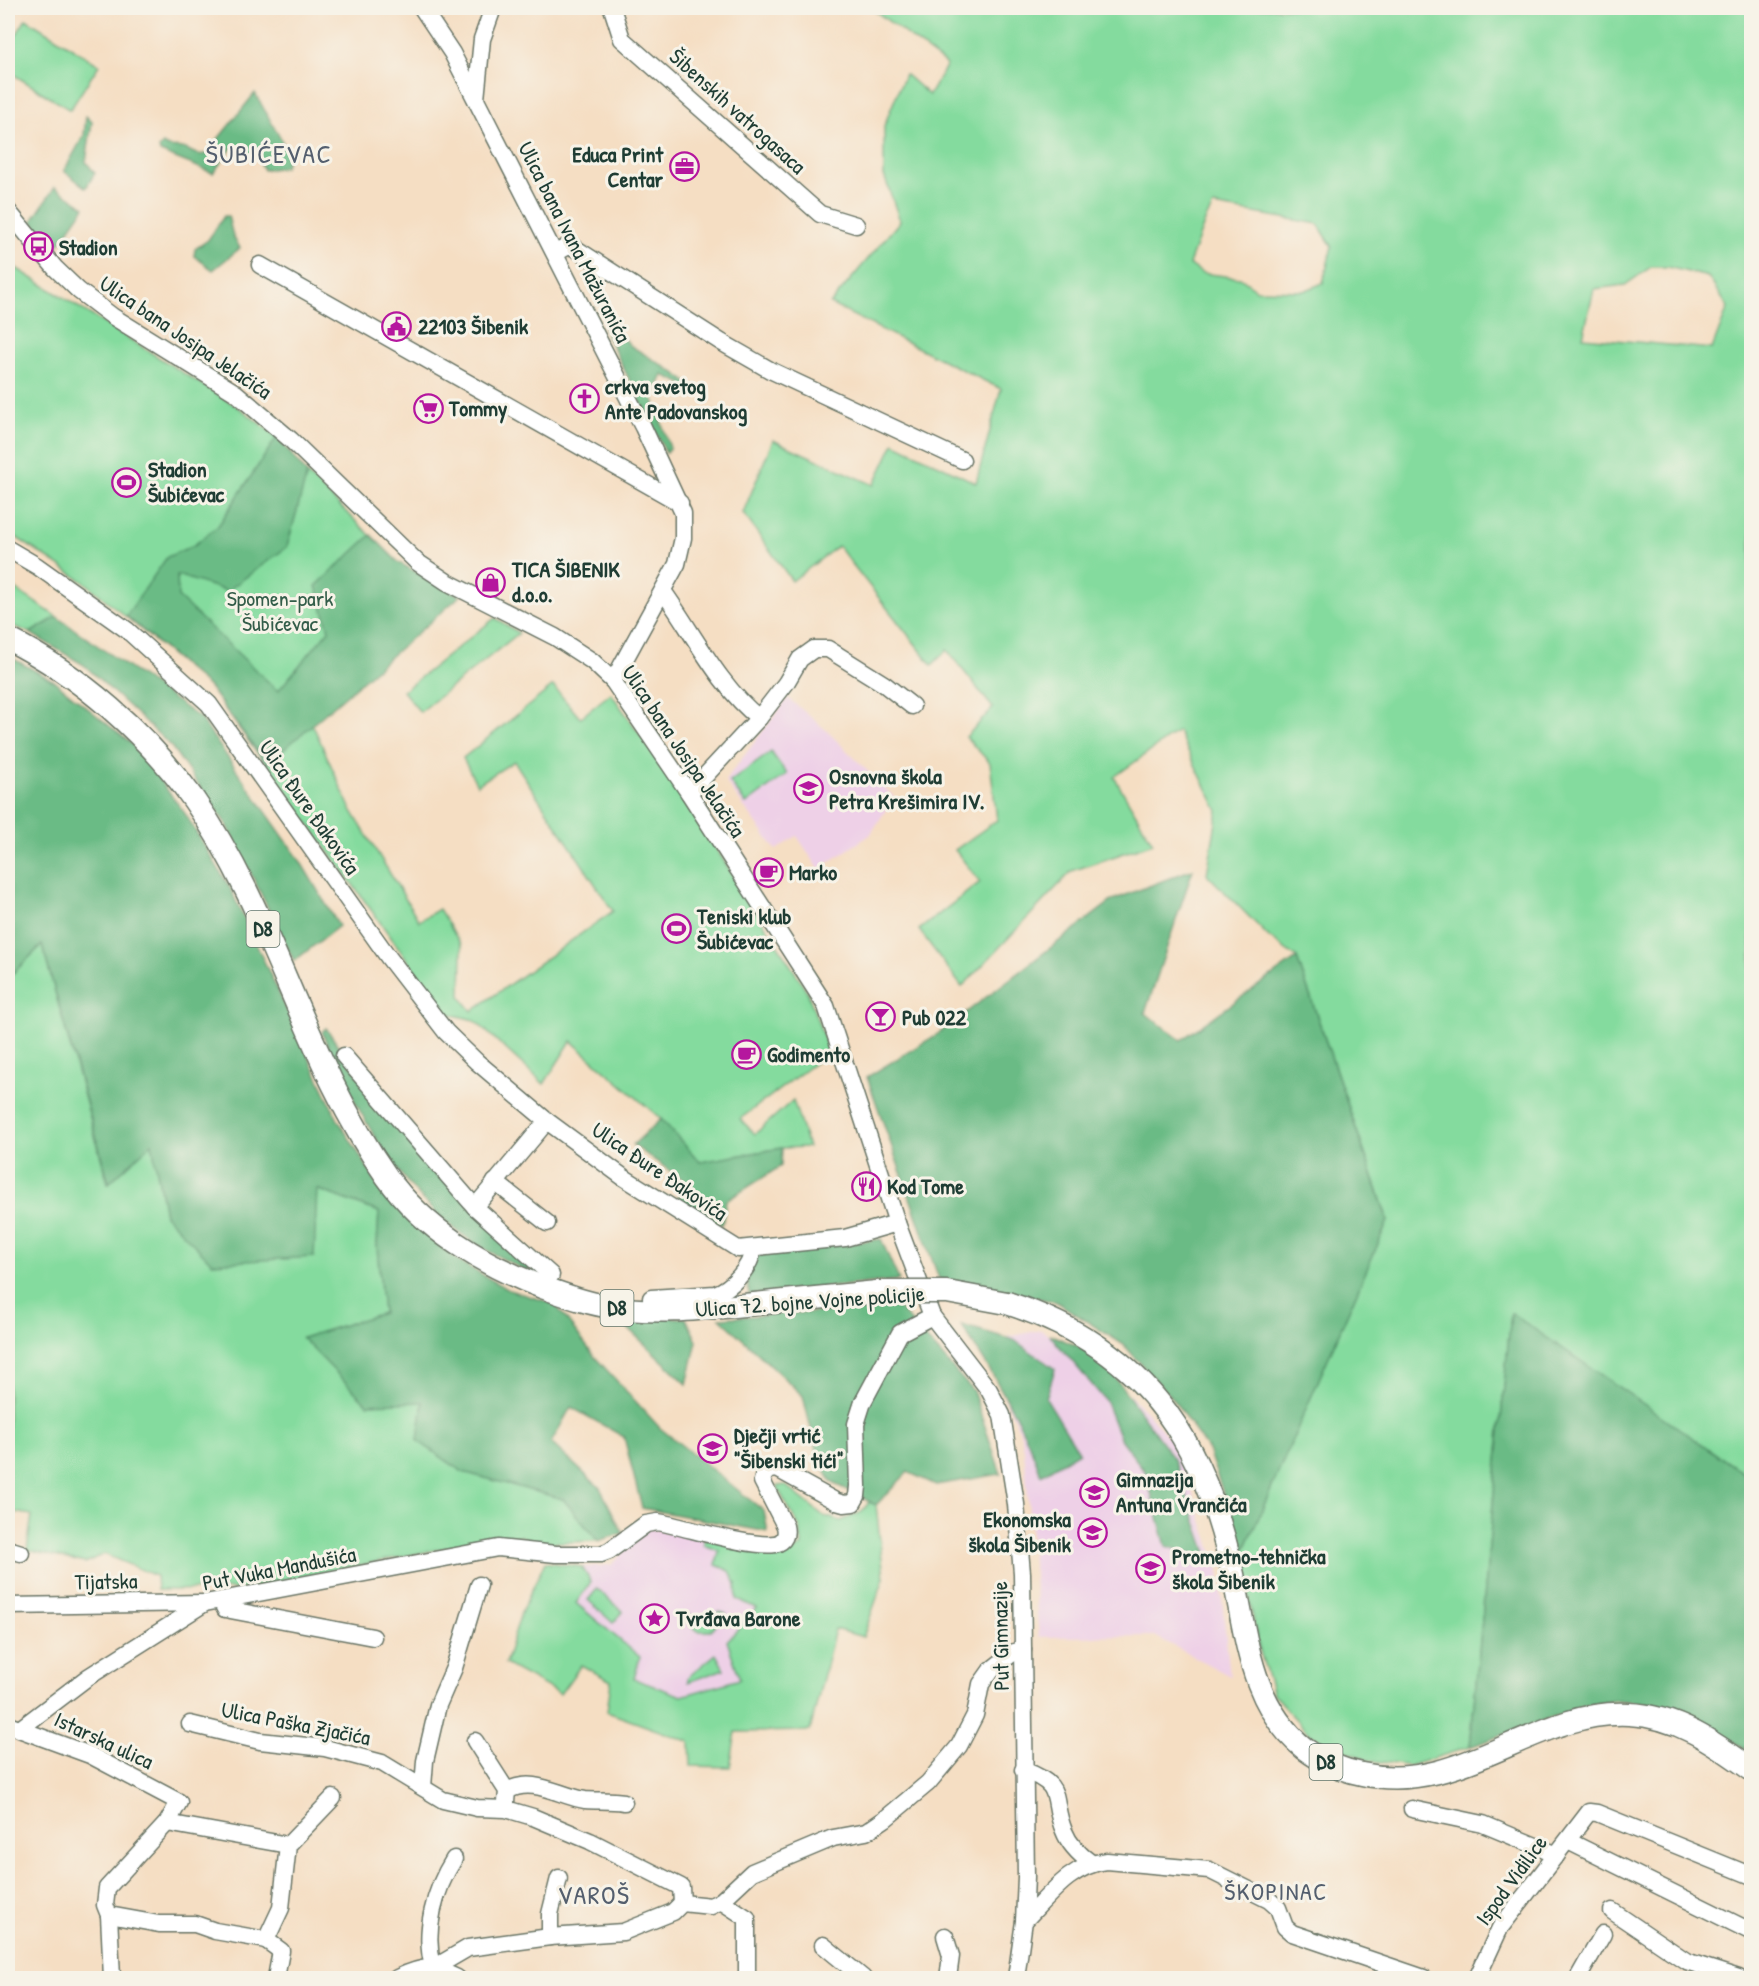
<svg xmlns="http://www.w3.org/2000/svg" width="1759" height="1986" font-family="'Patrick Hand',sans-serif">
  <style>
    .built { fill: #eed0e7 }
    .green { fill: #84db9e; stroke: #528c69; stroke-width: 1.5; fill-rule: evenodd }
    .forest { fill: #6bbb85; stroke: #457c5c; stroke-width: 1.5 }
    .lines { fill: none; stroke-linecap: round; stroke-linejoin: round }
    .minor-casing { stroke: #6a7566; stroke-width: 19 }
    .major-casing { stroke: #6a7566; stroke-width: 25 }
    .minor { stroke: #fff; stroke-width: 16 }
    .major { stroke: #fff; stroke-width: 22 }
    .major-bridge-casing { stroke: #6a7566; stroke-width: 25; stroke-linecap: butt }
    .major-bridge { stroke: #fff; stroke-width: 22 }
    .labels { text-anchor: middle; stroke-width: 6; stroke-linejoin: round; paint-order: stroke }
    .shield { fill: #f7f3e8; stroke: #60746a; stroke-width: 1.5 }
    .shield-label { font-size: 21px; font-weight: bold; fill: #1f3d34 }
    .street-label { font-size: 22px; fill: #1f3d34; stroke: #f7f3e8 }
    .poi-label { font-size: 22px; font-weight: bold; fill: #1f3d34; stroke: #f7f3e8; text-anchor: start }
    .park-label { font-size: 22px; fill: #335d49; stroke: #f7f3e8 }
    .neighbourhood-label { font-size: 24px; letter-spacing: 1.5px; fill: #545f6e; stroke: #f7f3e8 }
    .quarter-label { font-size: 26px; letter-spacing: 1.5px; fill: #545f6e; stroke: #f7f3e8 }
  </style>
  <rect width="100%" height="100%" fill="#f7f3e8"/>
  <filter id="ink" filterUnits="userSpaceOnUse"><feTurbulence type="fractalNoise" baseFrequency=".0167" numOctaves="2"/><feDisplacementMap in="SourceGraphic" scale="12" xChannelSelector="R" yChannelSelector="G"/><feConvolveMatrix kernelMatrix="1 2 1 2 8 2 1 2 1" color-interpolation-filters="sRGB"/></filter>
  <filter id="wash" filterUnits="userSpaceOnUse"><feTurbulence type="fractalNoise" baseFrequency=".008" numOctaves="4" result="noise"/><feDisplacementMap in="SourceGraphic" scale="24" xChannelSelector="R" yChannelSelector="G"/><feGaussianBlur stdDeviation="1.35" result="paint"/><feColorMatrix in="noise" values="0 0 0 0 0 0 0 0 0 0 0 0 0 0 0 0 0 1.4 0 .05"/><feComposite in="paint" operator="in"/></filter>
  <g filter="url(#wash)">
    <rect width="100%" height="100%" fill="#f5dec3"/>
    <!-- built -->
    <g class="built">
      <polygon points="788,698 826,730 894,797 870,835 819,869 797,836 776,850 725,781"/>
      <polygon points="1041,1330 1093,1360 1147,1412 1178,1449 1219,1571 1230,1676 1155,1636 1039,1637 1024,1449 1020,1432 979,1343"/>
      <polygon points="647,1528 704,1538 720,1551 730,1571 736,1584 737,1600 757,1608 740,1679 682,1696 634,1679 576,1603 591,1582 582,1567 611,1565"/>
    </g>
    <!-- green -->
    <g class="green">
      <path d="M871 8H1751V1478L1511 1314 1470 1747 1409 1766 1367 1760 1310 1735 1273 1694 1259 1648 1241 1558 1388 1220 1297 958 1269 937 1207 874 1218 811 1178 731 1114 777 1153 843 1072 871 962 987 919 930 980 882 955 850 997 820 990 763 966 737 993 708 947 650 932 665 838 546 792 581 743 513 773 440 874 485 894 443 976 483 1001 389 830 304 900 221 884 175V126L905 74 929 95 947 65ZM1213 206 1318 224 1332 246 1323 283 1304 291 1257 290 1240 278 1202 273 1189 264 1205 221ZM1651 267H1668L1708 277 1728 307 1712 349 1583 337 1594 289 1625 285Z"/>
      <polygon points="26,19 99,65 70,110 8,71 8,48"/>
      <polygon points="8,263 241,409 277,437 307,474 399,563 460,596 312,723 350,808 419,921 439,909 462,946 461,997 472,1011 613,911 514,761 477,785 463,758 553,686 580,718 611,693 682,795 807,991 829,1052 740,1119 755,1134 793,1100 808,1147 782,1148 700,1162 661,1119 571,1041 544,1084 474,1020 446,1013 209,687 87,584 8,532"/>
      <polygon points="8,584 57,617 30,633 8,624"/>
      <polygon points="495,618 519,633 420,712 403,691"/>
      <polygon points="771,752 787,774 746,804 730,782"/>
      <polygon points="42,945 108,1183 152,1142 165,1215 316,1189 379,1212 377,1246 383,1313 302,1338 423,1402 418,1441 463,1472 563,1499 598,1541 536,1543 521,1536 450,1547 242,1589 157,1590 156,1576 104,1554 85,1563 27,1550 32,1515 8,1511 8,978"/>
      <path d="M785 1485 824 1516 841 1521 862 1512 869 1502 876 1505 884 1578 863 1637 835 1629 810 1731 736 1732 730 1767 691 1766 690 1742 607 1712 611 1681 581 1665 560 1694 505 1664 521 1613 545 1562 582 1567 591 1582 576 1603 640 1657 634 1679 682 1696 740 1679 727 1641 757 1608 737 1600 736 1584 730 1571 716 1565 719 1551 704 1545V1538C718 1541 732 1543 745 1548 769 1556 780 1562 802 1546L800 1528 778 1489V1486Z"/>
      <polygon points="597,1589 623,1612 613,1623 588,1600"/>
      <polygon points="719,1612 726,1614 711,1631 698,1631 680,1616 688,1613 697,1621 712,1619"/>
      <polygon points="716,1654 724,1669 688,1682 688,1677"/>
    </g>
    <!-- forest -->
    <g class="forest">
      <path d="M255 93 288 152 285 167 264 170 257 157 234 145 213 173 160 152 159 148 163 144C171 150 174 146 182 148 193 150 192 156 206 154Z"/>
      <polygon points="86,116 92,122 86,162 95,173 86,188 64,171 84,135"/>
      <polygon points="55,187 85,207 54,251 32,221"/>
      <polygon points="224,216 228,216 233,236 240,248 213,270 194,256 195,249 208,240"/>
      <polygon points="609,322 631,346 675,373 694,388 690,395 683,384 663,375 653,397 670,448 666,453 604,329"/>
      <polygon points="277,437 307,474 287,547 227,591 177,575 178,597 278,691 329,630 316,586 371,535 399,563 460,596 267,764 209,687 126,616 167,557 194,545 218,526"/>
      <polygon points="57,617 200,718 299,859 339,926 294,961 227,825 170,745 84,665 30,633"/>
      <polygon points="8,656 54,681 132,744 184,812 229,886 338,1120 380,1188 417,1227 460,1262 509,1290 555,1304 594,1356 660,1428 764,1511 768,1532 642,1508 624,1437 571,1407 551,1443 600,1488 623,1533 598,1541 563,1499 463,1472 418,1441 423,1402 367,1404 302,1338 383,1313 377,1246 379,1212 317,1189 314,1257 212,1263 165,1215 152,1143 109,1183 42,945 8,978"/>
      <polygon points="1193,869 1145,1013 1181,1040 1297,958 1388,1221 1241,1558 1226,1501 1208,1450 1175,1402 1124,1345 1057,1302 939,1279 867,1077 938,1034 1113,900"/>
      <path d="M326 1028 358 1075 532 1266 527 1272C508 1261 488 1252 470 1240 397 1191 356 1110 322 1032Z"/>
      <polygon points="661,1119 700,1162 782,1148 781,1166 726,1201 722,1225 677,1200 686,1182 633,1145"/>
      <polygon points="881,1239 899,1280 749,1295 745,1257"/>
      <polygon points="898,1307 973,1391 1001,1474 936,1485 908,1472 876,1505 831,1482 817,1453 803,1396 720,1318"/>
      <polygon points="1511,1313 1751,1478 1751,1753 1701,1720 1660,1705 1617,1700 1583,1706 1470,1747"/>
      <polygon points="614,1315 686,1318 697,1341 687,1384"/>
      <path d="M961 1325 1014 1340 1055 1369 1046 1398 1079 1452 1041 1475C1023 1422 992 1371 961 1325Z"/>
      <polygon points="1049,1334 1099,1355 1174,1459 1209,1559 1166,1546 1145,1471 1121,1440 1105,1400"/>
    </g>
  </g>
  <g filter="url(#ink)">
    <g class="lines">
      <defs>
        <g id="minor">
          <polyline points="422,8 452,53 643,427 683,513 683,538 677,564 613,681"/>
          <polyline points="612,8 622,39 820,214 856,225"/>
          <polyline points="476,99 482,39 493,8"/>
          <polyline points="8,211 55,268 79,291 112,316 236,393 291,440 417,562 447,582 555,637 592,661 613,681 689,793 826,1006 897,1223 932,1316 989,1390 1002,1415 1016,1504 1022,1573 1026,1877 1024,1921 1016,1978"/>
          <polyline points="556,253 570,245 721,342 770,370 962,460"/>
          <polyline points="260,265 680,503"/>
          <polyline points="8,549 37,566 127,630 209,704 389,958 446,1032 477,1062 547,1121 623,1177 738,1249 845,1238 897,1223"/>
          <path d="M663 591C692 631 720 688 759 718"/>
          <polyline points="689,793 759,718 786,683 800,659 814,649 828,649 884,684 912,706"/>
          <polyline points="344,1056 475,1207 551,1275"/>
          <polyline points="495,1182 547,1223"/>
          <polyline points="475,1207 547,1121"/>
          <path d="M651 1298 715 1294C732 1288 750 1268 753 1250"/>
          <polyline points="8,1549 21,1553"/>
          <polyline points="221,1601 225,1609 373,1637"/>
          <polyline points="8,1606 205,1603"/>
          <polyline points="190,1724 260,1741 325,1748 382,1763 443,1800 477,1808 506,1809 533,1817 590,1841 681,1887 682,1903"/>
          <polyline points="8,1725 90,1755 179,1802 167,1823 107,1888 105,1905 109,1915 112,1978"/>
          <path d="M21 1728 88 1677 205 1603 498 1548 556 1554H601L609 1551 646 1524 658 1522C686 1527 750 1548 775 1544 785 1542 787 1534 785 1526L762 1481C764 1472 768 1470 777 1469L837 1502 844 1504 853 1503 857 1496 858 1486 856 1424 863 1402 900 1333 932 1316"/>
          <polyline points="475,1741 507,1791 506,1802"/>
          <path d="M1023 1770C1067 1786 1050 1798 1064 1831 1069 1844 1080 1855 1091 1863"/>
          <polyline points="423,1787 425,1761 438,1705 454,1668 479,1585"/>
          <path d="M507 1791C533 1776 559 1796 585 1800 598 1801 611 1800 624 1802"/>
          <polyline points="1412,1809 1483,1824 1557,1855"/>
          <polyline points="167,1823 288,1845"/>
          <polyline points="1568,1841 1752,1932"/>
          <polyline points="721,1901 747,1918 747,1978"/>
          <polyline points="1612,1911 1686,1961 1739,1978"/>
          <polyline points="109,1915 159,1924 195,1924 215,1931 266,1940"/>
          <path d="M1024 1921C1049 1896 1070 1865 1107 1861L1209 1870 1269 1900 1278 1908 1285 1927 1292 1933 1424 1978"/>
          <polyline points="945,1936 951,1956 948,1978"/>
          <polyline points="550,1937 550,1914 559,1878"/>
          <polyline points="823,1945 863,1978"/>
          <path d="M433 1966C423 1931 435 1889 454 1859"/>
          <polyline points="276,1978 281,1951 266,1940 281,1908 288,1845 333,1798"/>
          <path d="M397 1978C424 1965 431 1965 457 1978"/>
          <polyline points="437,1978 444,1962 468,1948 550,1937 623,1932 673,1912 682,1903 711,1906 721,1901 752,1872 833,1838 866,1832 885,1819 928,1783 959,1746 975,1715 981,1684 991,1670 1014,1652 1023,1650"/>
          <polyline points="1477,1978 1500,1928 1589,1812 1597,1813 1752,1876"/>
          <polyline points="1578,1978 1603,1934"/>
        </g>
        <g id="major">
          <path d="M8 639C80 675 147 734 194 800 275 916 305 1061 387 1177 424 1229 483 1265 542 1287 565 1295 588 1304 612 1307 655 1314 701 1309 744 1305 789 1301 833 1296 877 1292"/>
          <path d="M1007 1303C1153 1350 1210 1451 1237 1594 1248 1651 1256 1710 1305 1749 1322 1762 1342 1770 1362 1774 1461 1796 1534 1709 1629 1714 1677 1716 1715 1743 1752 1770"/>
        </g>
      </defs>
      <!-- minor casing -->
      <use href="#minor" class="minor-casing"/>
      <!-- major casing -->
      <use href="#major" class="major-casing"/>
      <!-- minor -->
      <use href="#minor" class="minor"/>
      <!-- major -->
      <use href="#major" class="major"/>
      <defs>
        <polyline id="major-bridge" points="877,1292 947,1292 1007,1303"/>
      </defs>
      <!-- major-bridge casing -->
      <use href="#major-bridge" class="major-bridge-casing"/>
      <!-- major-bridge -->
      <use href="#major-bridge" class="major-bridge"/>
    </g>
  </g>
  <!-- icons -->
  <defs>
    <symbol id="office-ring" viewBox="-11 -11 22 22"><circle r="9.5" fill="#f7f3e8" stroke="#b5179e" stroke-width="1.5"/><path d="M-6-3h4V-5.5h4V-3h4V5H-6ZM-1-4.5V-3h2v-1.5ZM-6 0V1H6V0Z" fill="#b5179e"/></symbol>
    <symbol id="bus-ring" viewBox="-11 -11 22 22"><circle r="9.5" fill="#f7f3e8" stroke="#b5179e" stroke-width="1.5"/><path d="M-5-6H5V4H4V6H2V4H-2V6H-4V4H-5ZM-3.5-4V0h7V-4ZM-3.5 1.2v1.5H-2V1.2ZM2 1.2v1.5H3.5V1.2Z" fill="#b5179e"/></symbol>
    <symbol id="civic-ring" viewBox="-11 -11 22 22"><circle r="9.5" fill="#f7f3e8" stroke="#b5179e" stroke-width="1.5"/><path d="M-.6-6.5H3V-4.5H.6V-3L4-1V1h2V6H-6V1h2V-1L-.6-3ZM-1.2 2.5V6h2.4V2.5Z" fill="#b5179e"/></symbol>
    <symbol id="church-ring" viewBox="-11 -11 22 22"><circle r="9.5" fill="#f7f3e8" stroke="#b5179e" stroke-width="1.5"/><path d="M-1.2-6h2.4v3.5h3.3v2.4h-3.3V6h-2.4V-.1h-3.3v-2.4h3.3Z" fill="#b5179e"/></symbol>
    <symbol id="supermarket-ring" viewBox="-11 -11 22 22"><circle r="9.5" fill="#f7f3e8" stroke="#b5179e" stroke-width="1.5"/><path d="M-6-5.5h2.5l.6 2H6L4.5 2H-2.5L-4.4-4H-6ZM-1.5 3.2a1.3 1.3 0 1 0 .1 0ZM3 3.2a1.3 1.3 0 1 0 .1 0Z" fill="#b5179e"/></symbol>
    <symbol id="stadium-ring" viewBox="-11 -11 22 22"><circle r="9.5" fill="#f7f3e8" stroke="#b5179e" stroke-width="1.5"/><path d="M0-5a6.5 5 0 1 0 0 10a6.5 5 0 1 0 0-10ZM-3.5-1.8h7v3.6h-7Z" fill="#b5179e"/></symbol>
    <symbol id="shop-ring" viewBox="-11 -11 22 22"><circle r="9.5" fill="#f7f3e8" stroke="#b5179e" stroke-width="1.5"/><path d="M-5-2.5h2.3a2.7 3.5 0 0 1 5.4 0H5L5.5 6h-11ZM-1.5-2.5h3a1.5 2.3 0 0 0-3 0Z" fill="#b5179e"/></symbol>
    <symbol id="school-ring" viewBox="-11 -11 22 22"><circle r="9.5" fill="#f7f3e8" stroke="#b5179e" stroke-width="1.5"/><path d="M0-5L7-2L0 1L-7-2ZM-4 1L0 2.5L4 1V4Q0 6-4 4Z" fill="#b5179e"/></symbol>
    <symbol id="cafe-ring" viewBox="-11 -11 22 22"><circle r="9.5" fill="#f7f3e8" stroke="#b5179e" stroke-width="1.5"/><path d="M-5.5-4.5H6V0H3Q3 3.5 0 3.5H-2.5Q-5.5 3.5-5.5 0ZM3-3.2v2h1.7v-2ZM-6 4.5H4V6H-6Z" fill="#b5179e"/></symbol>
    <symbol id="bar-ring" viewBox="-11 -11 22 22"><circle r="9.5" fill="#f7f3e8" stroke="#b5179e" stroke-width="1.5"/><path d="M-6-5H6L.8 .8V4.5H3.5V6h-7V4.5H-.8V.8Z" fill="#b5179e"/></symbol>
    <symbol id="restaurant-ring" viewBox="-11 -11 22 22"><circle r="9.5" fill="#f7f3e8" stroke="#b5179e" stroke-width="1.5"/><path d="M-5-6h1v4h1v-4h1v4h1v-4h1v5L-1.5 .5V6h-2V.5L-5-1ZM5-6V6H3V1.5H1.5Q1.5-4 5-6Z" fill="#b5179e"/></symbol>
    <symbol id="sight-ring" viewBox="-11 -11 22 22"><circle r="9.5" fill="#f7f3e8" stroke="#b5179e" stroke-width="1.5"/><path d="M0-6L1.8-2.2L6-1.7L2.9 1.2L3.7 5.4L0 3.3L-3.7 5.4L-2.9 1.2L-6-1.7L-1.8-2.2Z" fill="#b5179e"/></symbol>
  </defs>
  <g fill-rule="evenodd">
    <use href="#office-ring" x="668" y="150" width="33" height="33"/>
    <use href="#bus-ring" x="22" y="230" width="33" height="33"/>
    <use href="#civic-ring" x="380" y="310" width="33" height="33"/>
    <use href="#church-ring" x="568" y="382" width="33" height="33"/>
    <use href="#supermarket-ring" x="412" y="392" width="33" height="33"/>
    <use href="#stadium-ring" x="110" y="466" width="33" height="33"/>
    <use href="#shop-ring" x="474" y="566" width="33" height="33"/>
    <use href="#school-ring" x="792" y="772" width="33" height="33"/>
    <use href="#cafe-ring" x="752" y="856" width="33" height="33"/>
    <use href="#stadium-ring" x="660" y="912" width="33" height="33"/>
    <use href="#bar-ring" x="864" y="1000" width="33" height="33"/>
    <use href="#cafe-ring" x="730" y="1038" width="33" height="33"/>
    <use href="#restaurant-ring" x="850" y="1170" width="33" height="33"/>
    <use href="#school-ring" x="696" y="1432" width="33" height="33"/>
    <use href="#school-ring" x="1078" y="1476" width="33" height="33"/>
    <use href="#school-ring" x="1076" y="1516" width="33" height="33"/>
    <use href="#school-ring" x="1134" y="1552" width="33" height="33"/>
    <use href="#sight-ring" x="638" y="1602" width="33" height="33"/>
  </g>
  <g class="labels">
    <!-- shield labels -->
    <g class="shield">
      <rect x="246.5" y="911" width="33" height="36" rx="4.5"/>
      <rect x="600.5" y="1290" width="33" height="36" rx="4.5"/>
      <rect x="1309.5" y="1744" width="33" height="36" rx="4.5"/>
    </g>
    <g class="shield-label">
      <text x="263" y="936">D8</text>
      <text x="617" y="1315">D8</text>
      <text x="1326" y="1769">D8</text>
    </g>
    <!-- street labels -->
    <g class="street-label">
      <text transform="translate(738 111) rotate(42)" y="8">Šibenskih vatrogasaca</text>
      <text transform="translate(575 242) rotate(63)" y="8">Ulica bana Ivana Mažuranića</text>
      <text transform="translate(186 337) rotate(34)" y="8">Ulica bana Josipa Jelačića</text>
      <text transform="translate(684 751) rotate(56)" y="8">Ulica bana Josipa Jelačića</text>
      <text transform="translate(310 807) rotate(55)" y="8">Ulica Đure Đakovića</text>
      <text transform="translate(660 1171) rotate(34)" y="8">Ulica Đure Đakovića</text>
      <text transform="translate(810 1301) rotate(-4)" y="8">Ulica 72. bojne Vojne policije</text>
      <text transform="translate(279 1568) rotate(-11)" y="8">Put Vuka Mandušića</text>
      <text transform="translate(106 1581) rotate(-1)" y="8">Tijatska</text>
      <text transform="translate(1000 1636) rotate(-91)" y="8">Put Gimnazije</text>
      <text transform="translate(296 1723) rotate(11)" y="8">Ulica Paška Zjačića</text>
      <text transform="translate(104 1740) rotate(25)" y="8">Istarska ulica</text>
      <text transform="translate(1511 1880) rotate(-54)" y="8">Ispod Vidilice</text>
    </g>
    <!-- poi labels -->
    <g class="poi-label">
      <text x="663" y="162" text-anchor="end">Educa Print<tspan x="663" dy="25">Centar</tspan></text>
      <text x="59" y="255">Stadion</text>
      <text x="418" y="334">22103 Šibenik</text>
      <text x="605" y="394">crkva svetog<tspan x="605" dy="25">Ante Padovanskog</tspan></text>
      <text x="449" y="416">Tommy</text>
      <text x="148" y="477">Stadion<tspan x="148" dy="25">Šubićevac</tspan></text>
      <text x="512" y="577">TICA ŠIBENIK<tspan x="512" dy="25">d.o.o.</tspan></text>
      <text x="829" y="784">Osnovna škola<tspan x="829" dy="25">Petra Krešimira IV.</tspan></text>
      <text x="789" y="880">Marko</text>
      <text x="697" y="924">Teniski klub<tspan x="697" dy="25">Šubićevac</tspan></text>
      <text x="902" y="1025">Pub 022</text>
      <text x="767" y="1062">Godimento</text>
      <text x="887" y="1194">Kod Tome</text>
      <text x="734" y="1443">Dječji vrtić<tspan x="734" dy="25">"Šibenski tići"</tspan></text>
      <text x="1116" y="1487">Gimnazija<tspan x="1116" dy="25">Antuna Vrančića</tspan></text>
      <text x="1071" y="1527" text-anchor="end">Ekonomska<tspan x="1071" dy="25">škola Šibenik</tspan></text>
      <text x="1172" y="1564">Prometno-tehnička<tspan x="1172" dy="25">škola Šibenik</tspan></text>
      <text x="676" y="1626">Tvrđava Barone</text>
    </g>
    <!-- park labels -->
    <g class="park-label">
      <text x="280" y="606">Spomen-park<tspan x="280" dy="25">Šubićevac</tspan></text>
    </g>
    <!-- neighbourhood labels -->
    <g class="neighbourhood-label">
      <text x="1276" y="1900">ŠKOPINAC</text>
    </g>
    <!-- quarter labels -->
    <g class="quarter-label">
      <text x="269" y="163">ŠUBIĆEVAC</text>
      <text x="594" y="1904">VAROŠ</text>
    </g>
  </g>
  <!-- margin -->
  <rect width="1759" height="1986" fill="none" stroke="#f7f3e8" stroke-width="30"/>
</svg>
